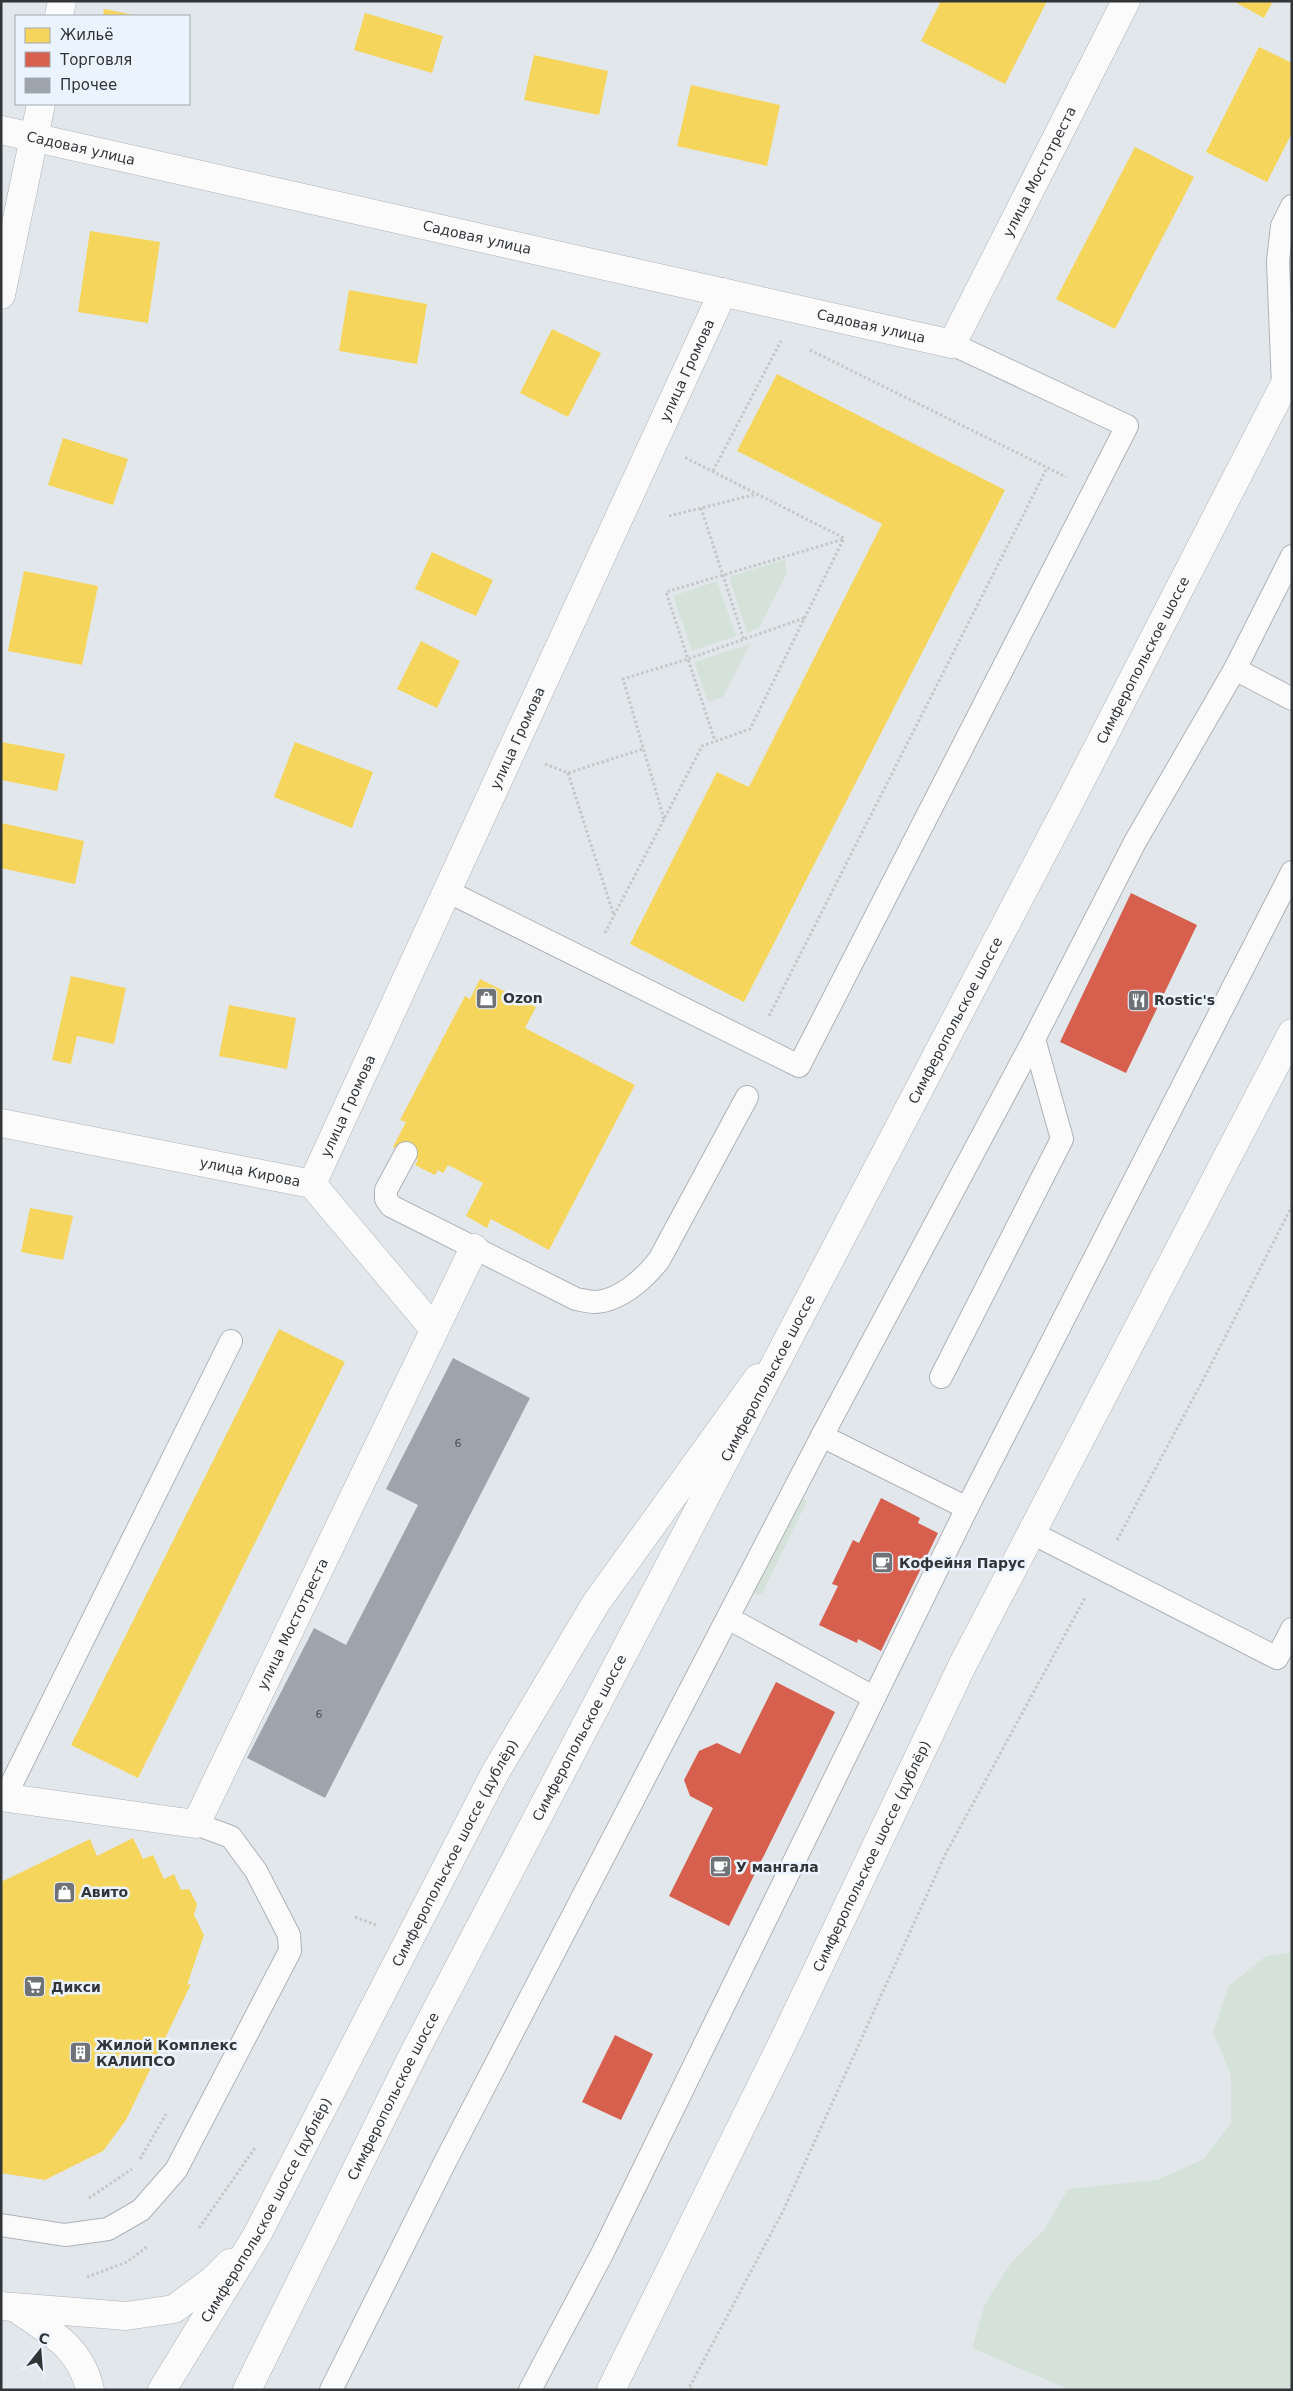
<svg xmlns="http://www.w3.org/2000/svg" width="1293" height="2391" font-family="'DejaVu Sans',sans-serif">
  <style>
    .green { fill: #d5e2d9 }
    .homes { fill: #f6d55c }
    .shops { fill: #d6604d }
    .building { fill: #9da4ab }
    .lines { fill: none; stroke-linecap: round; stroke-linejoin: round }
    .lane-casing { stroke: #aeb2b6; stroke-width: 24 }
    .street-casing { stroke: #aeb2b6; stroke-width: 29 }
    .secondary-casing { stroke: #aeb2b6; stroke-width: 29 }
    .primary-casing { stroke: #aeb2b6; stroke-width: 29 }
    .path { stroke: #c5c7c8; stroke-width: 3; stroke-dasharray: 2.5 2.5; stroke-linecap: butt }
    .lane { stroke: #fbfbfc; stroke-width: 22 }
    .street { stroke: #fbfbfc; stroke-width: 28 }
    .secondary { stroke: #fbfbfc; stroke-width: 28 }
    .primary { stroke: #fbfbfc; stroke-width: 28 }
    .labels { text-anchor: middle; stroke-width: 5; stroke-linejoin: round; paint-order: stroke }
    .number-label { font-size: 11px; fill: #4c5155 }
    .street-label { font-size: 14px; fill: #313538; stroke: #ebf4fe }
    .poi-label { font-size: 14px; font-weight: bold; fill: #313538; stroke: #ebf4fe; text-anchor: start }
  </style>
  <rect width="100%" height="100%" fill="#e2e7ec"/>
  <!-- green -->
  <g class="green">
    <polygon points="785,559 787,573 759,628 747,633 729,577"/>
    <polygon points="717,581 736,636 692,651 673,596"/>
    <polygon points="750,644 723,697 708,702 694,662"/>
    <polygon points="800,1497 806,1500 806,1503 762,1594 756,1595 754,1590"/>
    <polygon points="1292,1952 1292,2390 1070,2390 972,2348 985,2304 1010,2264 1044,2230 1068,2189 1157,2180 1204,2159 1231,2123 1231,2075 1213,2032 1229,1986 1266,1956"/>
  </g>
  <!-- homes -->
  <g class="homes">
    <polygon points="941,1 1047,1 1005,84 921,41"/>
    <polygon points="1233,1 1273,1 1264,18"/>
    <polygon points="104,9 134,15 134,16 103,16"/>
    <polygon points="365,13 443,36 432,73 354,50"/>
    <polygon points="1259,47 1292,63 1292,133 1267,182 1206,152"/>
    <polygon points="534,55 608,71 599,115 524,100"/>
    <polygon points="691,85 780,105 767,166 677,146"/>
    <polygon points="1135,147 1194,177 1115,329 1056,299"/>
    <polygon points="90,231 160,242 148,323 78,312"/>
    <polygon points="349,290 427,304 417,364 339,351"/>
    <polygon points="552,329 601,353 568,417 520,393"/>
    <polygon points="777,374 1005,490 744,1002 630,944 717,772 749,787 882,524 737,451"/>
    <polygon points="63,438 128,459 113,505 48,485"/>
    <polygon points="432,552 493,580 476,616 415,589"/>
    <polygon points="24,571 98,586 82,665 8,651"/>
    <polygon points="421,641 460,661 437,708 397,689"/>
    <polygon points="1,742 65,754 57,791 1,780"/>
    <polygon points="295,742 373,772 352,828 274,797"/>
    <polygon points="1,823 84,841 75,884 1,868"/>
    <polygon points="71,976 126,988 114,1044 77,1036 71,1064 52,1060"/>
    <polygon points="480,979 536,1007 525,1028 635,1085 549,1250 491,1219 487,1228 466,1216 483,1183 448,1165 443,1173 438,1170 435,1175 415,1165 418,1160 393,1147 406,1122 400,1120 465,996 470,999"/>
    <polygon points="229,1005 296,1018 287,1069 219,1056"/>
    <polygon points="30,1208 73,1216 63,1260 21,1252"/>
    <polygon points="279,1329 345,1362 138,1778 71,1745"/>
    <polygon points="133,1838 143,1859 153,1855 164,1879 174,1874 181,1890 189,1889 197,1904 194,1915 204,1935 187,1985 191,1984 126,2120 103,2151 45,2180 1,2173 1,1882 90,1839 97,1856"/>
  </g>
  <!-- shops -->
  <g class="shops">
    <polygon points="1131,893 1197,925 1126,1073 1060,1042"/>
    <polygon points="881,1498 920,1518 918,1523 938,1533 881,1651 858,1639 857,1643 819,1625 838,1586 832,1584 853,1540 859,1543"/>
    <polygon points="776,1682 835,1712 729,1926 669,1896 713,1808 690,1796 684,1780 699,1751 717,1743 740,1754"/>
    <polygon points="615,2035 653,2054 621,2120 582,2102"/>
  </g>
  <!-- building -->
  <polygon class="building" points="453,1358 530,1398 325,1798 247,1758 314,1628 346,1645 418,1505 386,1489"/>
  <g class="lines">
    <defs>
      <g id="lane">
        <polyline points="1283,387 1278,261 1282,226 1292,206"/>
        <polyline points="1235,669 1292,699"/>
        <polyline points="447,891 799,1066 1127,426 952,344"/>
        <path d="M406 1153 386 1190V1199L391 1206 576 1299C582 1300 589 1302 595 1302 620 1301 645 1278 659 1260L747 1097"/>
        <polyline points="941,1377 1062,1139 1034,1039"/>
        <polyline points="822,1436 967,1508"/>
        <polyline points="1032,1533 1277,1658 1292,1629"/>
        <polyline points="728,1618 873,1697"/>
        <polyline points="1,1799 5,1797 231,1341"/>
        <polyline points="1,2225 65,2235 108,2229 141,2210 176,2170 290,1951 289,1935 256,1871 231,1837 196,1824"/>
        <polyline points="331,2390 445,2162 822,1436 1034,1039 1135,842 1235,669 1292,556"/>
        <polyline points="530,2390 603,2252 967,1508 1292,872"/>
      </g>
      <g id="street">
        <polyline points="59,16 62,1"/>
        <path id="s1" d="M1 130 952 344 1126 1"/>
        <polyline points="1,295 41,104"/>
        <path id="s2" d="M1 1123 312 1184 434 1329"/>
        <path id="s3" d="M312 1184 723 292"/>
        <path id="s4" d="M1 1797 196 1824 474 1248"/>
      </g>
      <g id="secondary">
        <polyline points="1,2306 126,2316 174,2309 213,2280 230,2263"/>
        <path d="M16 2308C50 2333 80 2345 90 2390"/>
        <path id="s5" d="M162 2390 257 2235 495 1773 596 1603 758 1378"/>
      </g>
      <g id="primary">
        <path id="s6" d="M247 2390 414 2053 1079 784 1292 370"/>
        <path id="s7" d="M611 2390 781 2046 962 1666 1292 1033"/>
      </g>
    </defs>
    <!-- lane casing -->
    <use href="#lane" class="lane-casing"/>
    <!-- street casing -->
    <use href="#street" class="street-casing"/>
    <!-- secondary casing -->
    <use href="#secondary" class="secondary-casing"/>
    <!-- primary casing -->
    <use href="#primary" class="primary-casing"/>
    <!-- path -->
    <g class="path">
      <polyline points="810,350 1066,477"/>
      <polyline points="713,471 781,341"/>
      <polyline points="701,508 744,640"/>
      <polyline points="669,516 757,494"/>
      <polyline points="804,618 688,659 666,592 844,539"/>
      <polyline points="545,764 568,773 643,749"/>
      <polyline points="568,773 614,916"/>
      <polyline points="664,819 623,679 688,659 715,741"/>
      <polyline points="605,933 702,746 750,729 844,538 684,457"/>
      <polyline points="769,1016 1047,468"/>
      <polyline points="1117,1540 1202,1382 1292,1206"/>
      <polyline points="355,1917 376,1925"/>
      <polyline points="140,2159 166,2114"/>
      <polyline points="89,2198 132,2169"/>
      <polyline points="199,2228 255,2148"/>
      <polyline points="87,2277 127,2262 148,2246"/>
      <polyline points="692,2390 689,2388 783,2211 945,1855 1086,1596"/>
    </g>
    <!-- lane -->
    <use href="#lane" class="lane"/>
    <!-- street -->
    <use href="#street" class="street"/>
    <!-- secondary -->
    <use href="#secondary" class="secondary"/>
    <!-- primary -->
    <use href="#primary" class="primary"/>
  </g>
  <!-- icons -->
  <defs>
    <symbol id="shop-square" viewBox="-11 -11 22 22"><rect x="-9" y="-9" width="18" height="18" rx="4" fill="#6f7377" stroke="#ebf4fe"/><path d="M-5-2.5h2.3a2.7 3.5 0 0 1 5.4 0H5L5.5 6h-11ZM-1.5-2.5h3a1.5 2.3 0 0 0-3 0Z" fill="#fff"/></symbol>
    <symbol id="restaurant-square" viewBox="-11 -11 22 22"><rect x="-9" y="-9" width="18" height="18" rx="4" fill="#6f7377" stroke="#ebf4fe"/><path d="M-5-6h1v4h1v-4h1v4h1v-4h1v5L-1.5 .5V6h-2V.5L-5-1ZM5-6V6H3V1.5H1.5Q1.5-4 5-6Z" fill="#fff"/></symbol>
    <symbol id="cafe-square" viewBox="-11 -11 22 22"><rect x="-9" y="-9" width="18" height="18" rx="4" fill="#6f7377" stroke="#ebf4fe"/><path d="M-5.5-4.5H6V0H3Q3 3.5 0 3.5H-2.5Q-5.5 3.5-5.5 0ZM3-3.2v2h1.7v-2ZM-6 4.5H4V6H-6Z" fill="#fff"/></symbol>
    <symbol id="supermarket-square" viewBox="-11 -11 22 22"><rect x="-9" y="-9" width="18" height="18" rx="4" fill="#6f7377" stroke="#ebf4fe"/><path d="M-6-5.5h2.5l.6 2H6L4.5 2H-2.5L-4.4-4H-6ZM-1.5 3.2a1.3 1.3 0 1 0 .1 0ZM3 3.2a1.3 1.3 0 1 0 .1 0Z" fill="#fff"/></symbol>
    <symbol id="building-square" viewBox="-11 -11 22 22"><rect x="-9" y="-9" width="18" height="18" rx="4" fill="#6f7377" stroke="#ebf4fe"/><path d="M-4-6H4V6H1V3H-1V6H-4ZM-2.5-4.3h1.7v1.8h-1.7ZM.8-4.3h1.7v1.8H.8ZM-2.5-1h1.7V.8h-1.7ZM.8-1h1.7V.8H.8Z" fill="#fff"/></symbol>
  </defs>
  <g fill-rule="evenodd">
    <use href="#shop-square" x="474" y="986" width="25" height="25"/>
    <use href="#restaurant-square" x="1126" y="988" width="25" height="25"/>
    <use href="#cafe-square" x="870" y="1550" width="25" height="25"/>
    <use href="#cafe-square" x="708" y="1854" width="25" height="25"/>
    <use href="#shop-square" x="52" y="1880" width="25" height="25"/>
    <use href="#supermarket-square" x="22" y="1974" width="25" height="25"/>
    <use href="#building-square" x="68" y="2040" width="25" height="25"/>
  </g>
  <g class="labels">
    <!-- number labels -->
    <g class="number-label">
      <text x="458" y="1447">6</text>
      <text x="319" y="1718">6</text>
    </g>
    <!-- street labels -->
    <g class="street-label">
      <text dy="5" stroke="none"><textPath href="#s1" startOffset="82">Садовая улица</textPath></text>
      <text dy="5" stroke="none"><textPath href="#s1" startOffset="1168">улица Мостотреста</textPath></text>
      <text dy="5" stroke="none"><textPath href="#s1" startOffset="488">Садовая улица</textPath></text>
      <text dy="5" stroke="none"><textPath href="#s1" startOffset="892">Садовая улица</textPath></text>
      <text dy="5" stroke="none"><textPath href="#s3" startOffset="896">улица Громова</textPath></text>
      <text dy="5" stroke="none"><textPath href="#s6" startOffset="1948">Симферопольское шоссе</textPath></text>
      <text dy="5" stroke="none"><textPath href="#s3" startOffset="491">улица Громова</textPath></text>
      <text dy="5" stroke="none"><textPath href="#s6" startOffset="1542">Симферопольское шоссе</textPath></text>
      <text dy="5" stroke="none"><textPath href="#s3" startOffset="86">улица Громова</textPath></text>
      <text dy="5" stroke="none"><textPath href="#s2" startOffset="254">улица Кирова</textPath></text>
      <text dy="5" stroke="none"><textPath href="#s6" startOffset="1138">Симферопольское шоссе</textPath></text>
      <text dy="5" stroke="none"><textPath href="#s4" startOffset="419">улица Мостотреста</textPath></text>
      <text dy="5" stroke="none"><textPath href="#s6" startOffset="732">Симферопольское шоссе</textPath></text>
      <text dy="5" stroke="none"><textPath href="#s5" startOffset="612">Симферопольское шоссе (дублёр)</textPath></text>
      <text dy="5" stroke="none"><textPath href="#s7" startOffset="594">Симферопольское шоссе (дублёр)</textPath></text>
      <text dy="5" stroke="none"><textPath href="#s6" startOffset="328">Симферопольское шоссе</textPath></text>
      <text dy="5" stroke="none"><textPath href="#s5" startOffset="208">Симферопольское шоссе (дублёр)</textPath></text>
    </g>
    <!-- poi labels -->
    <g class="poi-label">
      <text x="503" y="1003">Ozon</text>
      <text x="1154" y="1005">Rostic's</text>
      <text x="899" y="1568">Кофейня Парус</text>
      <text x="736" y="1872">У мангала</text>
      <text x="81" y="1897">Авито</text>
      <text x="51" y="1992">Дикси</text>
      <text x="96" y="2050">Жилой Комплекс<tspan x="96" dy="16">КАЛИПСО</tspan></text>
    </g>
  </g>
  <!-- border -->
  <rect width="1293" height="2391" fill="none" stroke="#313538" stroke-width="5"/>
  <!-- legend -->
  <rect x="15" y="15" width="175" height="90" fill="#ebf4fe" stroke="#a1a8af"/>
  <rect x="25" y="28" width="25" height="15" fill="#f6d55c" stroke="#a1a8af"/>
  <text x="60" y="40" font-size="15" fill="#313538">Жильё</text>
  <rect x="25" y="52" width="25" height="15" fill="#d6604d" stroke="#a1a8af"/>
  <text x="60" y="65" font-size="15" fill="#313538">Торговля</text>
  <rect x="25" y="78" width="25" height="15" fill="#9da4ab" stroke="#a1a8af"/>
  <text x="60" y="90" font-size="15" fill="#313538">Прочее</text>
  <!-- north arrow -->
  <g transform="translate(40 2351) rotate(17)" stroke="#ebf4fe" stroke-width="4" paint-order="stroke">
  <path d="M0-4L9 19L0 12L-9 19Z" fill="#313538"/>
  <text y="-8" font-size="14" font-weight="bold" text-anchor="middle" fill="#313538">С</text>
  </g>
</svg>
